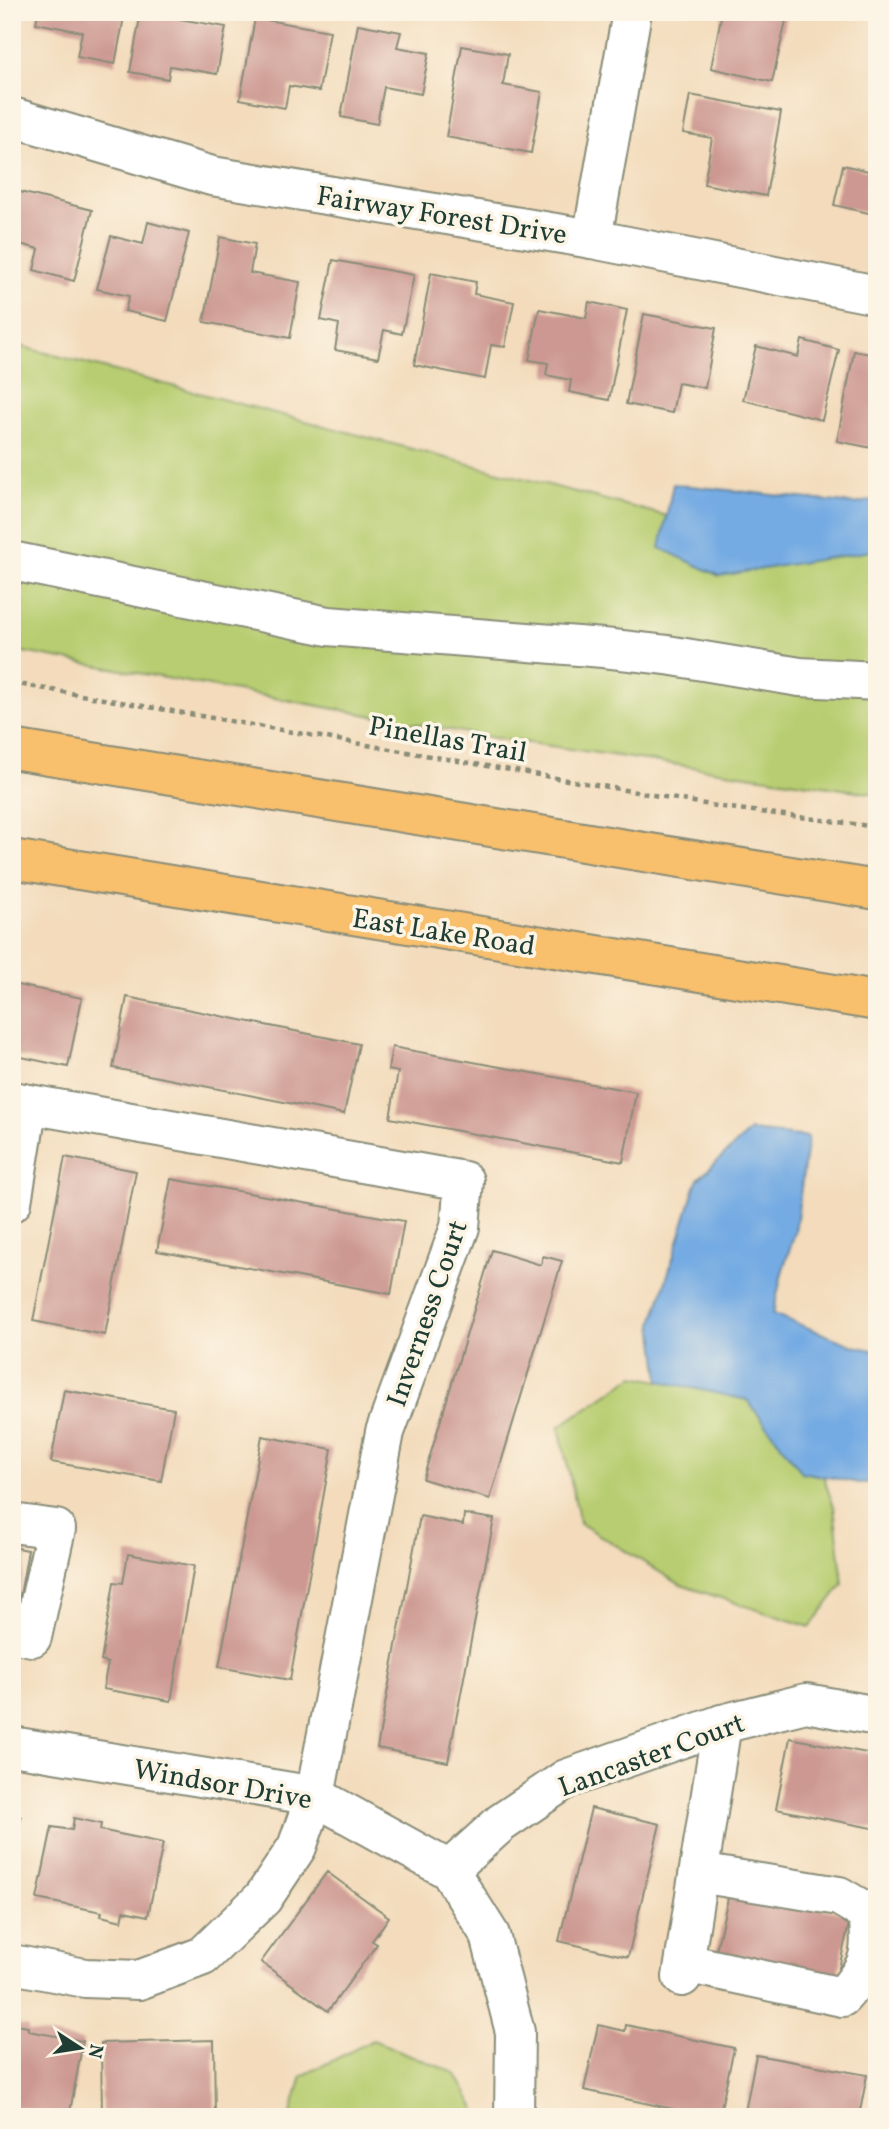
<svg xmlns="http://www.w3.org/2000/svg" width="889" height="2129" font-family="Vollkorn,serif">
  <style>
    .green { fill: #b8cd71; stroke: #6c8552; stroke-width: 2 }
    .water { fill: #75abe3; stroke: #4a748c; stroke-width: 2 }
    .building { fill: #cc9891 }
    .lines { fill: none; stroke-linecap: round; stroke-linejoin: round }
    .minor-casing { stroke: #898c78; stroke-width: 42 }
    .major-casing { stroke: #898c78; stroke-width: 42 }
    .path { stroke: #898c78; stroke-width: 4.5; stroke-dasharray: 5 5; stroke-linecap: butt }
    .minor { stroke: #fff; stroke-width: 38 }
    .major { stroke: #f8bf6c; stroke-width: 38 }
    .labels { text-anchor: middle; stroke-width: 7; stroke-linejoin: round; paint-order: stroke }
    .street-label { font-size: 28px; fill: #1f3d34; stroke: #fcf5e5 }
  </style>
  <rect width="100%" height="100%" fill="#fcf5e5"/>
  <filter id="ink" filterUnits="userSpaceOnUse"><feTurbulence type="fractalNoise" baseFrequency=".0143" numOctaves="2"/><feDisplacementMap in="SourceGraphic" scale="14" xChannelSelector="R" yChannelSelector="G"/><feConvolveMatrix kernelMatrix="1 2 1 2 8 2 1 2 1" color-interpolation-filters="sRGB"/></filter>
  <filter id="wash" filterUnits="userSpaceOnUse"><feTurbulence type="fractalNoise" baseFrequency=".00686" numOctaves="4" result="noise"/><feDisplacementMap in="SourceGraphic" scale="28" xChannelSelector="R" yChannelSelector="G"/><feGaussianBlur stdDeviation="1.57" result="paint"/><feColorMatrix in="noise" values="0 0 0 0 0 0 0 0 0 0 0 0 0 0 0 0 0 1.4 0 .05"/><feComposite in="paint" operator="in"/></filter>
  <g filter="url(#wash)">
    <rect width="100%" height="100%" fill="#f3dbbb"/>
    <!-- green -->
    <g class="green">
      <polygon points="12,344 667,516 661,548 719,576 877,550 877,794 495,738 12,650"/>
      <polygon points="634,1376 727,1394 747,1400 802,1472 823,1476 834,1507 843,1584 810,1627 681,1585 580,1523 559,1427"/>
      <polygon points="373,2040 455,2073 480,2117 290,2117 302,2076"/>
    </g>
    <!-- water -->
    <g class="water">
      <polygon points="673,484 855,504 877,499 877,550 720,576 660,548"/>
      <polygon points="750,1131 808,1137 795,1232 782,1273 773,1314 854,1346 877,1351 877,1482 859,1483 802,1472 747,1400 660,1381 653,1323 697,1180"/>
    </g>
    <g id="blocks">
      <!-- building -->
      <g class="building">
        <polygon points="38,12 125,12 115,64 77,57 82,32 36,23"/>
        <polygon points="141,12 180,12 179,19 226,27 217,74 170,66 168,79 130,72"/>
        <polygon points="722,12 788,12 772,82 711,68"/>
        <polygon points="255,18 330,31 319,91 289,86 285,108 240,99"/>
        <polygon points="358,24 401,32 397,47 429,53 421,94 384,87 377,124 341,117"/>
        <polygon points="462,46 508,54 503,85 542,92 531,153 446,137"/>
        <polygon points="690,95 781,112 766,196 704,184 712,138 683,133"/>
        <polygon points="843,165 877,173 877,215 834,205"/>
        <polygon points="12,190 92,210 74,281 34,270 39,249 12,242"/>
        <polygon points="148,222 189,233 167,321 125,311 129,296 97,289 111,236 143,244"/>
        <polygon points="220,237 255,244 250,273 300,282 290,338 204,322"/>
        <polygon points="333,260 414,275 402,334 384,330 378,358 335,350 339,324 321,320"/>
        <polygon points="431,273 476,282 474,294 514,302 505,347 491,345 485,379 414,365"/>
        <polygon points="589,302 627,310 609,400 569,392 571,380 546,375 548,363 529,360 539,309 586,318"/>
        <polygon points="644,314 716,328 705,388 678,383 672,413 626,404"/>
        <polygon points="802,340 839,350 822,420 743,400 756,346 798,357"/>
        <polygon points="854,351 877,355 877,449 837,441"/>
        <polygon points="12,984 82,998 68,1067 12,1055"/>
        <polygon points="127,997 359,1044 344,1114 113,1068"/>
        <polygon points="392,1047 636,1092 623,1162 390,1118 398,1072 388,1070"/>
        <polygon points="65,1157 136,1171 105,1335 33,1321"/>
        <polygon points="171,1179 404,1221 391,1294 157,1251"/>
        <polygon points="492,1250 541,1265 543,1256 562,1261 490,1499 423,1479"/>
        <polygon points="64,1390 174,1409 161,1481 51,1462"/>
        <polygon points="262,1436 332,1449 290,1680 219,1667"/>
        <polygon points="464,1514 494,1519 448,1762 377,1748 420,1516 463,1525"/>
        <polygon points="12,1547 28,1550 17,1612 12,1611"/>
        <polygon points="128,1554 194,1566 171,1701 103,1689 108,1663 101,1661 114,1582 123,1583"/>
        <polygon points="790,1738 877,1755 877,1829 776,1809"/>
        <polygon points="591,1808 660,1824 628,1957 559,1941"/>
        <polygon points="12,1815 21,1817 14,1858 12,1858"/>
        <polygon points="74,1818 101,1824 100,1830 163,1843 148,1916 124,1911 122,1921 101,1916 102,1912 37,1899 52,1827 72,1830"/>
        <polygon points="327,1872 389,1917 372,1941 377,1944 328,2011 261,1962"/>
        <polygon points="730,1889 851,1915 837,1977 716,1951"/>
        <polygon points="12,2024 28,2027 28,2031 83,2041 69,2117 12,2106"/>
        <polygon points="598,2025 625,2031 626,2025 734,2048 719,2117 710,2117 584,2090"/>
        <polygon points="214,2040 215,2117 102,2117 101,2043"/>
        <polygon points="756,2055 867,2075 859,2117 744,2117"/>
      </g>
    </g>
  </g>
  <g filter="url(#ink)">
    <use href="#blocks" fill-opacity="0" stroke="#898c78" stroke-width="2"/>
    <g class="lines">
      <defs>
        <g id="minor">
          <polyline points="12,117 212,176 592,239 877,295"/>
          <polyline points="592,239 632,12"/>
          <polyline points="12,561 328,626 603,648 667,655 800,677 877,681"/>
          <polyline points="12,1101 464,1181 460,1227 385,1432 315,1796 297,1847 263,1898 203,1956 139,1980 85,1978 12,1964"/>
          <polyline points="12,1202 28,1104"/>
          <polyline points="12,1523 56,1529 32,1637 12,1633"/>
          <polyline points="12,1746 315,1796 449,1870 490,1935 515,2032 514,2117"/>
          <polyline points="449,1870 501,1823 566,1779 722,1724 806,1703 877,1716"/>
          <path d="M685 1963 842 1997C870 1965 873 1955 868 1913L839 1896 699 1873"/>
          <polyline points="682,1977 722,1724"/>
        </g>
        <g id="major">
          <polyline points="12,749 877,890"/>
          <polyline points="12,859 877,1001"/>
        </g>
      </defs>
      <!-- minor casing -->
      <use href="#minor" class="minor-casing"/>
      <!-- major casing -->
      <use href="#major" class="major-casing"/>
      <!-- path -->
      <polyline class="path" points="12,683 722,807 877,827"/>
      <!-- minor -->
      <use href="#minor" class="minor"/>
      <!-- major -->
      <use href="#major" class="major"/>
    </g>
  </g>
  <g class="labels">
    <!-- street labels -->
    <g class="street-label">
      <text transform="translate(442 214) rotate(9)" y="10">Fairway Forest Drive</text>
      <text transform="translate(448 738) rotate(10)" y="10">Pinellas Trail</text>
      <text transform="translate(444 931) rotate(9)" y="10">East Lake Road</text>
      <text transform="translate(426 1313) rotate(-71)" y="10">Inverness Court</text>
      <text transform="translate(651 1754) rotate(-20)" y="10">Lancaster Court</text>
      <text transform="translate(223 1783) rotate(10)" y="10">Windsor Drive</text>
    </g>
  </g>
  <!-- margin -->
  <rect width="889" height="2129" fill="none" stroke="#fcf5e5" stroke-width="42"/>
  <!-- north arrow -->
  <g transform="translate(80 2048) rotate(102)" stroke="#fcf5e5" stroke-width="5" paint-order="stroke">
  <path d="M0-5L12 26L0 18L-12 26Z" fill="#1f3d34"/>
  <text y="-10" font-size="19" font-weight="bold" text-anchor="middle" fill="#1f3d34">N</text>
  </g>
</svg>
